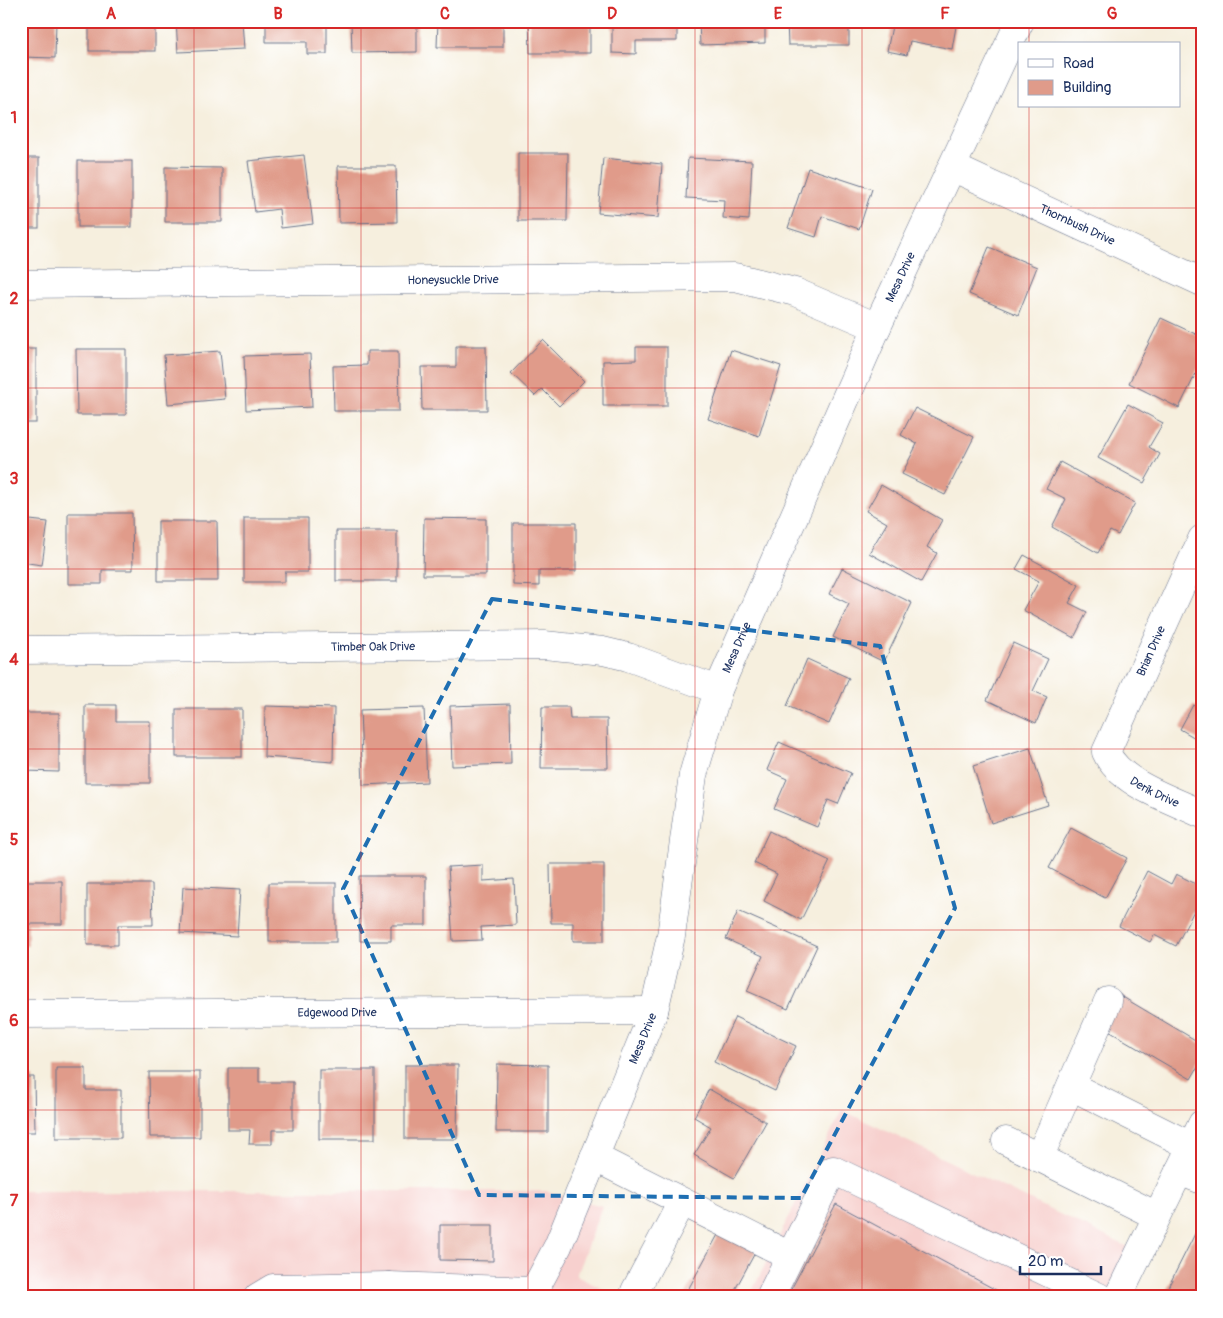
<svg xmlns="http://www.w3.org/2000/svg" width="1223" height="1318" font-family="Pangolin,sans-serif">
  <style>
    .built { fill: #f7d0ce }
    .building { fill: #e09b8a }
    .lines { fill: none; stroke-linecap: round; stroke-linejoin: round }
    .minor-casing { stroke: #68728b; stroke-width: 29 }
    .minor { stroke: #fff; stroke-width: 28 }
    .marked { fill: none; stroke: #1f6fb2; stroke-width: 4; stroke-dasharray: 10 6; stroke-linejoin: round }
    .grid { fill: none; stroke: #d62828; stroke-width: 1; stroke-opacity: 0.55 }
    .labels { text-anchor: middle; stroke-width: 4.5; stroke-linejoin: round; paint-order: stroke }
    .street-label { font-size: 12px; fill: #1b2f5e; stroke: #fff }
    .neatline { fill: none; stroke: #d62828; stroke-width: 2 }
    .grid-label { font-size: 16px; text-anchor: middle; font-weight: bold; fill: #d62828 }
  </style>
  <rect width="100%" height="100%" fill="#fff"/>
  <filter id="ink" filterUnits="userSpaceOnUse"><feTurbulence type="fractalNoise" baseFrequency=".02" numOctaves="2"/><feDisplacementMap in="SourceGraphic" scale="10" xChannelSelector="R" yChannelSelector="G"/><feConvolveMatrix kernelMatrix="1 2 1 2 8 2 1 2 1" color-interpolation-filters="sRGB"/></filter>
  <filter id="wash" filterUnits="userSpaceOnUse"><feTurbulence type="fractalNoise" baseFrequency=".0096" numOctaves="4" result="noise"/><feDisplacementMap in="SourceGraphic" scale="20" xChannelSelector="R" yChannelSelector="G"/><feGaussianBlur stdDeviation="1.12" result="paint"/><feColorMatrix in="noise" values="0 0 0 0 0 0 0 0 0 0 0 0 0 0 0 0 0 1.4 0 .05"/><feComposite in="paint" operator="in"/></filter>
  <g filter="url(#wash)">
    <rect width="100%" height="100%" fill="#f6efde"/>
    <!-- built -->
    <g class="built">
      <polygon points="842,1110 1149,1257 1129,1297 749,1297"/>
      <polygon points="21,1191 547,1191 602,1206 576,1276 620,1297 21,1297"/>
    </g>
    <g id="blocks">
      <!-- building -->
      <g class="building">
        <polygon points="21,21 56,21 55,58 21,57"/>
        <rect x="89" y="21" width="66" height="30"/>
        <polygon points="176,21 242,21 244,49 178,52"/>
        <polygon points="266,21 327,21 327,54 307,54 307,42 266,42"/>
        <polygon points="351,21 417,21 417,52 352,53"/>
        <polygon points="438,21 503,21 503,47 437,47"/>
        <polygon points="529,21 590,21 590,53 530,53"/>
        <polygon points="612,21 677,21 677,41 636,41 636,54 612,53"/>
        <polygon points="699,21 765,21 765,43 700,45"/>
        <polygon points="787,21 849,21 849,45 788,45"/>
        <polygon points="893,21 957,21 952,49 910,41 907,55 887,51"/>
        <polygon points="518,153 568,153 567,221 518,221"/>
        <polygon points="304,155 313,224 281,228 279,209 255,212 248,161"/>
        <rect x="21" y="158" width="18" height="70"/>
        <polygon points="603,158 662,164 658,218 598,213"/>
        <polygon points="688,158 752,161 749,220 723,218 724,200 686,198"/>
        <rect x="78" y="161" width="54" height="66"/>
        <polygon points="338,166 396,166 397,222 339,223"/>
        <polygon points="165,167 222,168 222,222 165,222"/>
        <polygon points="808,168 872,189 859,229 822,216 816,237 788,228"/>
        <polygon points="989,247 1037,267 1018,315 969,294"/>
        <polygon points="1161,318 1202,337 1202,361 1179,408 1129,383"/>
        <polygon points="543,340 584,381 559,406 542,389 535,396 511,373"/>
        <polygon points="456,346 486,346 487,410 422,410 421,367 456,367"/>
        <polygon points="636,347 667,347 667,406 603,406 603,361 636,360"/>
        <rect x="21" y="349" width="15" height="74"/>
        <polygon points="76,349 126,349 126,415 77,415"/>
        <polygon points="731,350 781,366 759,436 708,419"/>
        <polygon points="220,351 225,399 168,404 164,355"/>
        <polygon points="367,351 398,351 399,411 334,411 333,366 367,365"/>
        <polygon points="310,354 312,407 246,410 244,356"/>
        <polygon points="1128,404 1163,423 1149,447 1160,454 1144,483 1098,458"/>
        <polygon points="915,408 974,437 945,495 902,474 917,444 901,435"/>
        <polygon points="1060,462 1135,503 1118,535 1110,531 1098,553 1052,527 1066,499 1046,489"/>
        <polygon points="881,485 942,520 927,547 937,553 921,582 869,553 887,523 866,511"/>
        <polygon points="68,513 132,513 133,570 102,570 102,584 68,584"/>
        <polygon points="244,518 308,518 308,572 285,572 285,582 244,582"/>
        <polygon points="424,518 486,519 486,575 423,575"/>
        <polygon points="21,519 48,522 42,565 21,562"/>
        <polygon points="158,521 217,521 218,581 158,581"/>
        <polygon points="513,523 576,523 576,571 539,571 539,586 513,585"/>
        <rect x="336" y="531" width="61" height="50"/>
        <polygon points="1024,555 1079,585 1069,603 1087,612 1074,638 1023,610 1039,581 1016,569"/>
        <polygon points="842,568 912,603 884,662 833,637 849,604 829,594"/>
        <polygon points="1013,643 1048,659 1033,691 1047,697 1036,723 987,700"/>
        <polygon points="807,659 849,678 829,724 787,706"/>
        <polygon points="510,704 511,764 452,766 450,706"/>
        <polygon points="85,705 116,705 116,721 150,721 150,783 85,783"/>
        <polygon points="1193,705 1202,710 1202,742 1180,729"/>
        <polygon points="265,706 334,708 333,762 264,757"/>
        <polygon points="542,707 569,707 570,719 607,719 608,768 541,768"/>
        <polygon points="424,708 427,782 363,785 360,710"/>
        <rect x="176" y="709" width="66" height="48"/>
        <polygon points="21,713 59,713 59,772 25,771 25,788 21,788"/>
        <polygon points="779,742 851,773 838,804 828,800 817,827 774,809 787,779 767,770"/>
        <polygon points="1030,748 1048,805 991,823 973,766"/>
        <polygon points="1071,828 1127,858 1105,898 1049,868"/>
        <polygon points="769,831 830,861 801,920 764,901 777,874 754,863"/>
        <polygon points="550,864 604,864 604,941 573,941 573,923 551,923"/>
        <polygon points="483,865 483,881 514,879 516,925 481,927 482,940 453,941 448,867"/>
        <polygon points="1147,871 1171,884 1176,874 1202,887 1202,895 1176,946 1154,935 1150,942 1119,926"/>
        <polygon points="359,876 426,876 426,925 391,925 391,941 360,941"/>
        <polygon points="21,881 62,881 62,924 28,924 28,946 21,946"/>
        <rect x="269" y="883" width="67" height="59"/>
        <polygon points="87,884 152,884 153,925 118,925 118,945 87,945"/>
        <polygon points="183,887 240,890 237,936 180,933"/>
        <polygon points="738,911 817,946 788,1009 747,991 763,956 726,939"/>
        <polygon points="1121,996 1202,1044 1202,1060 1191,1079 1102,1027"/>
        <polygon points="735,1017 796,1046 775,1091 714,1062"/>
        <polygon points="497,1064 548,1065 548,1132 496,1132"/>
        <polygon points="405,1065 458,1065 457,1139 405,1139"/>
        <polygon points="56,1068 86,1068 86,1090 121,1090 121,1138 56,1138"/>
        <polygon points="228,1068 259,1068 259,1082 293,1082 293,1130 272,1130 272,1144 249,1144 250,1130 228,1130"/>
        <rect x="319" y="1070" width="56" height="69"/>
        <polygon points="149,1072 200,1072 200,1137 150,1137"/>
        <polygon points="21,1077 34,1077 35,1132 21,1132"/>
        <polygon points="709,1089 766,1122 734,1178 694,1155 711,1127 694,1117"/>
        <polygon points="836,1204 1009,1297 787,1297"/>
        <polygon points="1202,1220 1202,1297 1163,1297"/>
        <polygon points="440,1225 493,1225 493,1261 440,1260"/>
        <polygon points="720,1231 756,1251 731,1297 684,1297"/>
      </g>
    </g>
  </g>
  <g filter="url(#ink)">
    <use href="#blocks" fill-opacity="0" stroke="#68728b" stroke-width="1"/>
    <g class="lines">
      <defs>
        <g id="minor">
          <path id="s1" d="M952 167 1202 282"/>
          <path id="s2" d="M21 284 735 277 795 292 877 327"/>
          <path id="s3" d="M1202 539 1106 752C1120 784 1171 799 1202 814"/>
          <path id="s4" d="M21 650 544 645 603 651 628 657 718 690"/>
          <path id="s5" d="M21 1014 654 1011"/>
          <polyline points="1071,1086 1191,1146"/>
          <polyline points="1006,1141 1157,1216"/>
          <polyline points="594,1157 790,1256"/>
          <polyline points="1039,1158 1108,1001"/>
          <polyline points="1179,1171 1202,1180"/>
          <polyline points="635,1291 682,1202"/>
          <polyline points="258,1297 273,1288 389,1286"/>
          <polyline points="389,1297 389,1286 534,1291"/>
          <path id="s6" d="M531 1297 558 1246 654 1011 671 936 693 775 718 690 877 327 1020 21"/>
          <polyline points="770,1297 833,1170 1099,1297"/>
          <polyline points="1118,1297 1202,1124"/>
        </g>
      </defs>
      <!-- minor casing -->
      <use href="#minor" class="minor-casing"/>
      <!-- minor -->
      <use href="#minor" class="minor"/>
    </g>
  </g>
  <!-- marked area -->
  <path class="marked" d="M492 599 880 646 955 908 801 1198 479 1195 343 889Z"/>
  <!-- grid -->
  <path class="grid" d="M194 21V1297M361 21V1297M528 21V1297M695 21V1297M862 21V1297M1029 21V44M1029 106V1297M21 208H1202M21 388H1202M21 569H1202M21 749H1202M21 930H1202M21 1110H1202"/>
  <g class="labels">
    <!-- street labels -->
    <g class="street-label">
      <text dy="4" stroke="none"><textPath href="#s1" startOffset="138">Thornbush Drive</textPath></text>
      <text dy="4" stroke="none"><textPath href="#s6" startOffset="1091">Mesa Drive</textPath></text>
      <text dy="4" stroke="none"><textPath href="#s2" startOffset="432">Honeysuckle Drive</textPath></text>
      <text dy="4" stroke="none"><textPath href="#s4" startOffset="352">Timber Oak Drive</textPath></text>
      <text dy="4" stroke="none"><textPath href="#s6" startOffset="686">Mesa Drive</textPath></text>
      <text transform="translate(1151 651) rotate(-66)" y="4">Brian Drive</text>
      <text dy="4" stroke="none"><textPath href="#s3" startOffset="298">Derik Drive</textPath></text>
      <text dy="4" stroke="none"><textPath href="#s5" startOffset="316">Edgewood Drive</textPath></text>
      <text dy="4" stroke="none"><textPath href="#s6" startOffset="282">Mesa Drive</textPath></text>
    </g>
  </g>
  <!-- margin -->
  <rect width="1223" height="1318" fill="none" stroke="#fff" stroke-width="55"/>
  <!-- legend -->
  <rect x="1018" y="42" width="162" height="65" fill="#ffffff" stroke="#a4acbf"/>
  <rect x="1028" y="59" width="25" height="8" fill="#ffffff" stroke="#a4acbf"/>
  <text x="1063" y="68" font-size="15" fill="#1b2f5e">Road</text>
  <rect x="1028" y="80" width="25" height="15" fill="#e09b8a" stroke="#a4acbf"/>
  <text x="1063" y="92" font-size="15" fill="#1b2f5e">Building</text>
  <!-- scale -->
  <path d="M1020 1266v8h81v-8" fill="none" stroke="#1b2f5e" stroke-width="2.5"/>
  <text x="1028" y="1266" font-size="15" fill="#1b2f5e" stroke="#ffffff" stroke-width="4" paint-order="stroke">20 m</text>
  <rect x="28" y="28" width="1168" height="1262" class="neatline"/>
  <g class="grid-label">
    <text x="111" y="19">A</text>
    <text x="278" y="19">B</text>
    <text x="445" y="19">C</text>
    <text x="612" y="19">D</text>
    <text x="778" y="19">E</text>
    <text x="945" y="19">F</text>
    <text x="1112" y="19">G</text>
    <text x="14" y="123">1</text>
    <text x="14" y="304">2</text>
    <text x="14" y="484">3</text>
    <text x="14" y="665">4</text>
    <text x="14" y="845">5</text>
    <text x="14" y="1026">6</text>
    <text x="14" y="1206">7</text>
  </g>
</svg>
